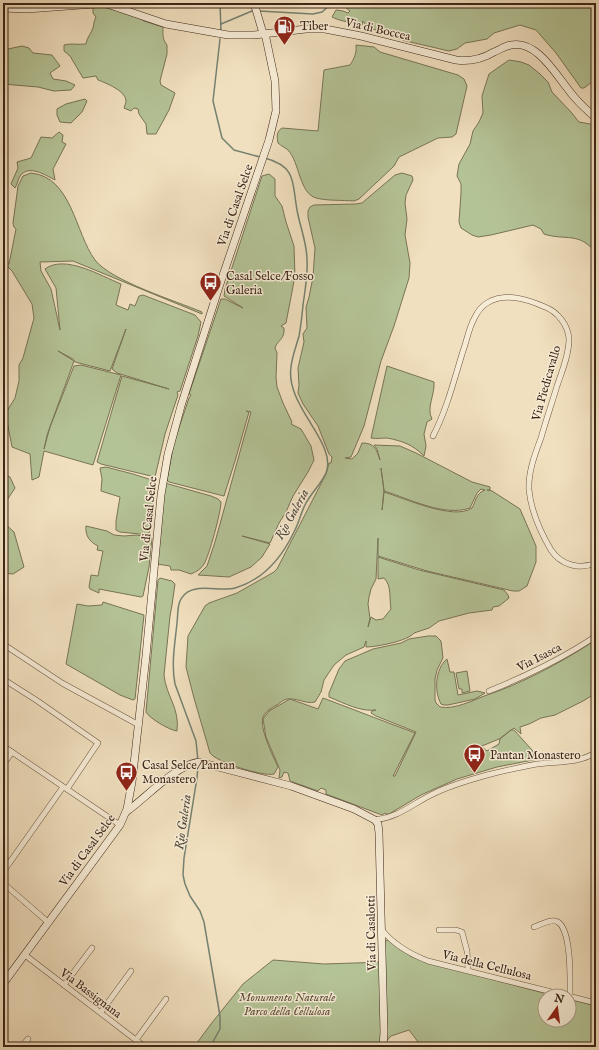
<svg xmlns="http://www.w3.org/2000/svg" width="599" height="1050" font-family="'IM FELL English',serif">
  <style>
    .green { fill: #b4c396; stroke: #787456; fill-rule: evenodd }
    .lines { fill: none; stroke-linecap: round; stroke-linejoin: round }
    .stream { stroke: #758171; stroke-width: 1.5 }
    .street-casing { stroke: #6a5441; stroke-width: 6 }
    .secondary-casing { stroke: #3d2517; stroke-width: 8 }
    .street { stroke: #f6ebd5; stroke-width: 5 }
    .secondary { stroke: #f6ebd5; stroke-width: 7 }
    .labels { text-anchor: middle; stroke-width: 3; stroke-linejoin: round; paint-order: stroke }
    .poi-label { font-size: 12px; fill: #3d2517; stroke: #f6ebd5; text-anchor: start }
    .street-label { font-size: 12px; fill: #3d2517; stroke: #f6ebd5 }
    .park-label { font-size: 12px; font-style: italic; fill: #5b4c37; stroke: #f6ebd5 }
    .water-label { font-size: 13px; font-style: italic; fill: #544b3c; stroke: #f6ebd5 }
  </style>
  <rect width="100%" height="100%" fill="#f1e0bf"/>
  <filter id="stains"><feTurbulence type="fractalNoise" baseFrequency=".005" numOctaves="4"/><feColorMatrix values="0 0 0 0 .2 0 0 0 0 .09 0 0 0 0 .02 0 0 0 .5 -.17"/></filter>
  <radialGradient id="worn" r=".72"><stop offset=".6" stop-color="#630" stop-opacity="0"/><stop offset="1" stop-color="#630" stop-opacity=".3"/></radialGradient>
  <!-- green -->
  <g class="green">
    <path d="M342 3H596V79L584 88H581L556 53 536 30 520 25 494 33 487 39 465 43 457 49 449 51 406 41 367 27 363 21 362 25C353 23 339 21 332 17L336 10 343 11 348 13 350 11 341 4Z"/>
    <path d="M99 7 109 8 134 15 144 21 163 27C163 34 162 39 167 45V54L160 81 161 85 175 93 169 110 156 134H147L146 124 139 114 138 109 134 108 131 111 124 108C125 105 126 103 126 101 126 91 106 83 98 80L96 76 83 78 70 56 64 51V45C71 43 78 45 86 44 87 37 91 34 93 28 94 23 94 21 96 17L93 13V8Z"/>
    <polygon points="3,44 8,49 22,46 29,48 33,53 52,55 60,66 50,73 53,79 66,81 75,85 71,90 54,91 38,87 3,84"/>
    <path d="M356 45 374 47 380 52 458 75 464 79 467 86 456 134 452 137 438 138 399 157 394 166 359 199 354 201C342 200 327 201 316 198 299 193 300 163 288 150 286 148 281 146 278 143 277 137 276 132 282 128L318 131 324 70 350 65C354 59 357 53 356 45Z"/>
    <path d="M509 60 521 62 529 65 540 74 548 82 552 92 571 112 579 122 590 124 596 128V253C579 231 565 241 544 234L541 229 533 225 491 235 478 237 472 235 461 228 459 222 461 193V184L457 176 459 164 470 144 473 131 479 122 483 113 482 96 489 74Z"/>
    <polygon points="85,99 87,101 82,112 71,123 60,122 57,115 57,109 66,104"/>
    <path d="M59 132 63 135 62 142 66 144 53 169 55 180C45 175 29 164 20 176 18 179 17 185 15 188L11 184 18 168 17 162 31 158 41 137 52 138Z"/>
    <path d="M31 173C72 177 75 233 95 260 111 281 176 301 202 312V314L73 261 40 262 41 271 51 289 60 330 56 288 45 269C65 254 101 276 121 284L116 305 128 310 130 304 135 306 139 296 143 295 195 315 201 322 198 336 180 391 177 392 178 395 165 434 155 477 101 464 97 462 122 376 169 389 117 373 112 369 126 329 110 371 75 362 73 359 58 351 74 361 47 435 44 449 50 427 74 366 81 365 121 375 93 465 44 451 39 477 32 480 30 454 12 447 7 421V411L15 398 19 381V365L23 358 34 318 32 304 12 271 5 264H9L16 229 14 227 13 223 18 186 23 176Z"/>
    <path d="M402 173 412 176 413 180 406 195 405 203 407 219 405 235 410 263 409 278 394 326 381 361 364 426 351 457 345 458 352 459 358 453 362 443C375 443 376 449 380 460L377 449 374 445 400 446 416 453 472 482 490 487V490H487L492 491 520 509 536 546V562L527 586 519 591H513L427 571 378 556V538L376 579 371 589 369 597 368 604 370 618 368 627 371 617 376 620 383 619 391 609C389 598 392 586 384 578L378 579V557L419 570 504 590 508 595 509 598 499 606 493 607 492 610 469 613 439 621 429 628 414 633C408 641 376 647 366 647V641L364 647 346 655 334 665 324 680 321 692 315 702C306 704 299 699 291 699 285 698 281 702 277 705 271 708 266 711 263 717 259 728 273 756 278 767L274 774C264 777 216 762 210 753L194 698 186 667 188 636 205 606 209 603 237 593 274 572 277 569 326 474 329 463H331L332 457 329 454 318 426 303 404 298 393 299 385 298 368 304 342 303 334 307 328 306 307 309 297 313 277 315 248 308 217V211L310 207 314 205 356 204 362 203 395 175ZM381 468 384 491C410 499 444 517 470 508L477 493 481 489 485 490C476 493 476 501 472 508 454 521 404 498 384 492L382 510 384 490Z"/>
    <path d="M269 174 275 179V196L282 206 286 222 294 246 295 276 286 323 281 326 284 328C285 340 277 340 275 348L277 353 276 377 277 387 283 403 292 422 291 424 301 429 311 446 314 460 308 472 293 496 286 512 279 523 270 543 242 536 270 544 262 557 251 567 229 577 198 575 207 566 215 542 251 412 246 411 249 412 235 461 224 496 169 482 167 480 174 443 189 398 191 395 189 394 221 299H225L243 308 224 296 225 289 262 176Z"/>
    <path d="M387 366 434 382C435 395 426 408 432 419L427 422 424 434 426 446 424 456C413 445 403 441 387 438 382 438 377 439 371 438Z"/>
    <polygon points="106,467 133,474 155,481 149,535 120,532 116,530 116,521 120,497 101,491 102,479 100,468"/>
    <polygon points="3,474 10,477 15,488 3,506"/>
    <path d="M165 483 211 496 218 499 221 502C221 512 209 556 204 564 201 569 196 572 191 574L179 570H171L170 566 157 564Z"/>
    <polygon points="3,522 14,532 24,567 13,574 3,573"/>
    <path d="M86 526 107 531 114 535 124 536 137 535 152 538 149 567 143 596 141 597 99 589V593L90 589 89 587 91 575 98 576 103 551 97 550 98 546C90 542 85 536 86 526Z"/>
    <path d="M160 578 172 581 175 584 172 605 170 616 164 675C166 696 180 708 177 731 169 730 149 718 146 712L158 580Z"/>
    <polygon points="103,602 144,615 135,699 133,700 120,695 66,664 77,604 88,606 102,605"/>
    <path d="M428 636H436L441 641 443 658 437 670 435 679V700L436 703 440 707C455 710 473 700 487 695 523 683 558 664 591 643L596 646V693L583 701 555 715 541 718 529 724 520 727 521 734 514 728 511 730H514L532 750 538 759 497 767 457 779 421 795 389 814H385V813L382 815 326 794V790L321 788 318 791 290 781 288 773 284 772 282 777 279 778 280 770 266 737 263 719 269 711 290 699 318 709 323 698 415 733 393 776H395L416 732 376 716 371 713 372 711 376 710C360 712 344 703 329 697V693L339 669 345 661 373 649 401 643 409 639ZM511 730 500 739 499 744 487 751 482 747 468 753 477 748 499 739Z"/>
    <path d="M447 659 450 672H454L458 695 477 691 485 693 475 699 448 705H444L441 704C434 691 435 669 447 659Z"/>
    <polygon points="467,671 470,691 462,693 462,689 459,689 456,673"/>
    <polygon points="389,940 412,957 424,961 555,996 545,996 545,1020 569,1020 569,999 596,1006 596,1047 422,1047 409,1030 391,1036 381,1047 194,1047 211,1024 243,984 273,960 324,964 385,962 385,941"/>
  </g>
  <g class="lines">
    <!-- stream -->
    <g class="stream">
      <polyline points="220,3 221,31"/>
      <polyline points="259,11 313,14 322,12 332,3"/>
      <polyline points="221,24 252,11"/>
      <polyline points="220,39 213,101 222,138 234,150 260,157"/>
      <path d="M198 761 196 741 175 684C171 664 175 643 177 623 178 616 177 608 180 601 181 598 183 596 185 594 198 583 220 592 235 588 263 580 282 557 294 532 299 523 301 512 306 503 312 492 321 484 326 473 338 443 285 406 291 367 292 357 296 347 299 336 301 326 302 315 303 305 305 290 308 275 307 260 307 243 300 227 297 210 292 182 297 167 265 158"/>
      <polyline points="198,765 197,778 184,858 183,875 185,884 190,896 200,911 204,922 220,1016 220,1029 210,1047"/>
    </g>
    <defs>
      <g id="street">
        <path d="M433 436C447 409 454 380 463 351 467 340 469 327 475 317 478 311 482 306 487 303 505 292 527 299 545 307 558 312 568 325 569 339 569 355 562 371 557 386 552 403 546 420 541 438 535 454 528 472 529 490 531 510 541 533 551 550 561 565 579 570 596 563"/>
        <polyline points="3,644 62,683 139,725"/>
        <polyline points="3,679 36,700 98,743 67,789"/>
        <path d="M489 691C526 676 562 659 596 636"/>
        <polyline points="3,746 120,825"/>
        <polyline points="3,765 12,752"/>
        <path d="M375 820C400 817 413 803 435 793 451 785 469 780 487 775 503 771 520 767 537 764 557 761 579 764 596 752"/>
        <polyline points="3,872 63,787"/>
        <polyline points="3,883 49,923"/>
        <path d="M534 927C540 925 552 918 558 922 572 931 570 981 570 996"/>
        <path d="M382 930C394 945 410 954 428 961L596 1003"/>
        <polyline points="439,930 456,930 462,932 467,951 468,970"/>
        <polyline points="25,955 145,1047"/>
        <polyline points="64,985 92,948"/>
        <polyline points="101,1012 131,971"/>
        <polyline points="136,1040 166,999"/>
        <polyline points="21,1047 28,1039"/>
      </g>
      <g id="secondary">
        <path d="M3 8 27 9 95 4H107L166 24 228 35H254L306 29H325L361 36 456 60C470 62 482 59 494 52 499 50 505 46 511 45 539 39 559 81 576 99 582 106 589 112 596 118"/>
        <path d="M126 812C146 798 174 766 199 762L291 786 354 809 375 820 378 824 379 833 384 1032 383 1047"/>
        <polyline points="3,984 120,825 127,809 132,782 146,656 161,495 168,454 181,406 219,287 269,140 276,111 275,81 266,38 262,30 254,3"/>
      </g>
    </defs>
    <!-- street casing -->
    <use href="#street" class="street-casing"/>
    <!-- secondary casing -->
    <use href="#secondary" class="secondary-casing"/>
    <!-- street -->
    <use href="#street" class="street"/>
    <!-- secondary -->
    <use href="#secondary" class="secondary"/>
  </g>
  <!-- icons -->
  <defs>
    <symbol id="fuel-pin" viewBox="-11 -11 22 30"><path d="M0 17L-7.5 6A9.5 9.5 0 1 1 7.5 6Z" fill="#8f2418" stroke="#f6ebd5"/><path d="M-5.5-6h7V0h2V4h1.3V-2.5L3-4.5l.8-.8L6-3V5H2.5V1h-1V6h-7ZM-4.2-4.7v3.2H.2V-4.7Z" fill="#fff"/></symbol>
    <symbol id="bus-pin" viewBox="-11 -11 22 30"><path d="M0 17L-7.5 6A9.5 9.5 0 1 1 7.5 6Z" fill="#8f2418" stroke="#f6ebd5"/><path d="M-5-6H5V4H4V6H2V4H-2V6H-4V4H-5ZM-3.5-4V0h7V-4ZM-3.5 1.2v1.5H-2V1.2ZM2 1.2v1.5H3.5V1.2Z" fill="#fff"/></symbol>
  </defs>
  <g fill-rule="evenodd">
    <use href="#fuel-pin" x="272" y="14" width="25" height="34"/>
    <use href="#bus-pin" x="198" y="270" width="25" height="34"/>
    <use href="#bus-pin" x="462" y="742" width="25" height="34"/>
    <use href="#bus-pin" x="114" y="760" width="25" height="34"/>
  </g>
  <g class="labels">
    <!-- poi labels -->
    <g class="poi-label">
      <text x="300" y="30">Tiber</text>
      <text x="226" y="280">Casal Selce/Fosso<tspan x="226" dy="14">Galeria</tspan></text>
      <text x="490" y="759">Pantan Monastero</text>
      <text x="142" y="769">Casal Selce/Pantan<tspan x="142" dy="14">Monastero</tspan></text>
    </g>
    <!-- street labels -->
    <g class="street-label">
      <text transform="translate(378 29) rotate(13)" y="4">Via di Boccea</text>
      <text transform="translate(235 205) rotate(-71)" y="4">Via di Casal Selce</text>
      <text transform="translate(546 383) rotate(-74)" y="4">Via Piedicavallo</text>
      <text transform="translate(148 519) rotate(-84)" y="4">Via di Casal Selce</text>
      <text transform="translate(539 657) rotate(-27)" y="4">Via Isasca</text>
      <text transform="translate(87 850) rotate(-54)" y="4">Via di Casal Selce</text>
      <text transform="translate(371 933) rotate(-91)" y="4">Via di Casalotti</text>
      <text transform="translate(487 965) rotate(14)" y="4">Via della Cellulosa</text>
      <text transform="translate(91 993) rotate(37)" y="4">Via Bassignana</text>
    </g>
    <!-- park labels -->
    <g class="park-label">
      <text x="287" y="1001">Monumento Naturale<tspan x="287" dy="14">Parco della Cellulosa</tspan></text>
    </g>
    <!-- water labels -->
    <g class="water-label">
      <text transform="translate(291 514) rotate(-61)" y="5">Rio Galeria</text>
      <text transform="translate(182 822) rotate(-82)" y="5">Rio Galeria</text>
    </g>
  </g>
  <!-- margin -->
  <rect width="599" height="1050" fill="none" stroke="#f1e0bf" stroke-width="16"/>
  <rect x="4" y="4" width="591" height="1042" fill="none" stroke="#3d2517" stroke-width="2"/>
  <rect x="8" y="8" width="583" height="1034" fill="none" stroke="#3d2517"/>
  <!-- north arrow -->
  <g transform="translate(557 1008) rotate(14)"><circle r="19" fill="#f6ebd5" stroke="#ac9c89"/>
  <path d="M0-3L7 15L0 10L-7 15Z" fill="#8f2418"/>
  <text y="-6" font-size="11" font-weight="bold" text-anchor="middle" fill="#3d2517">N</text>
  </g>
  <rect width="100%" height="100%" filter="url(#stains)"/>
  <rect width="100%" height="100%" fill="url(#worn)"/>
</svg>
